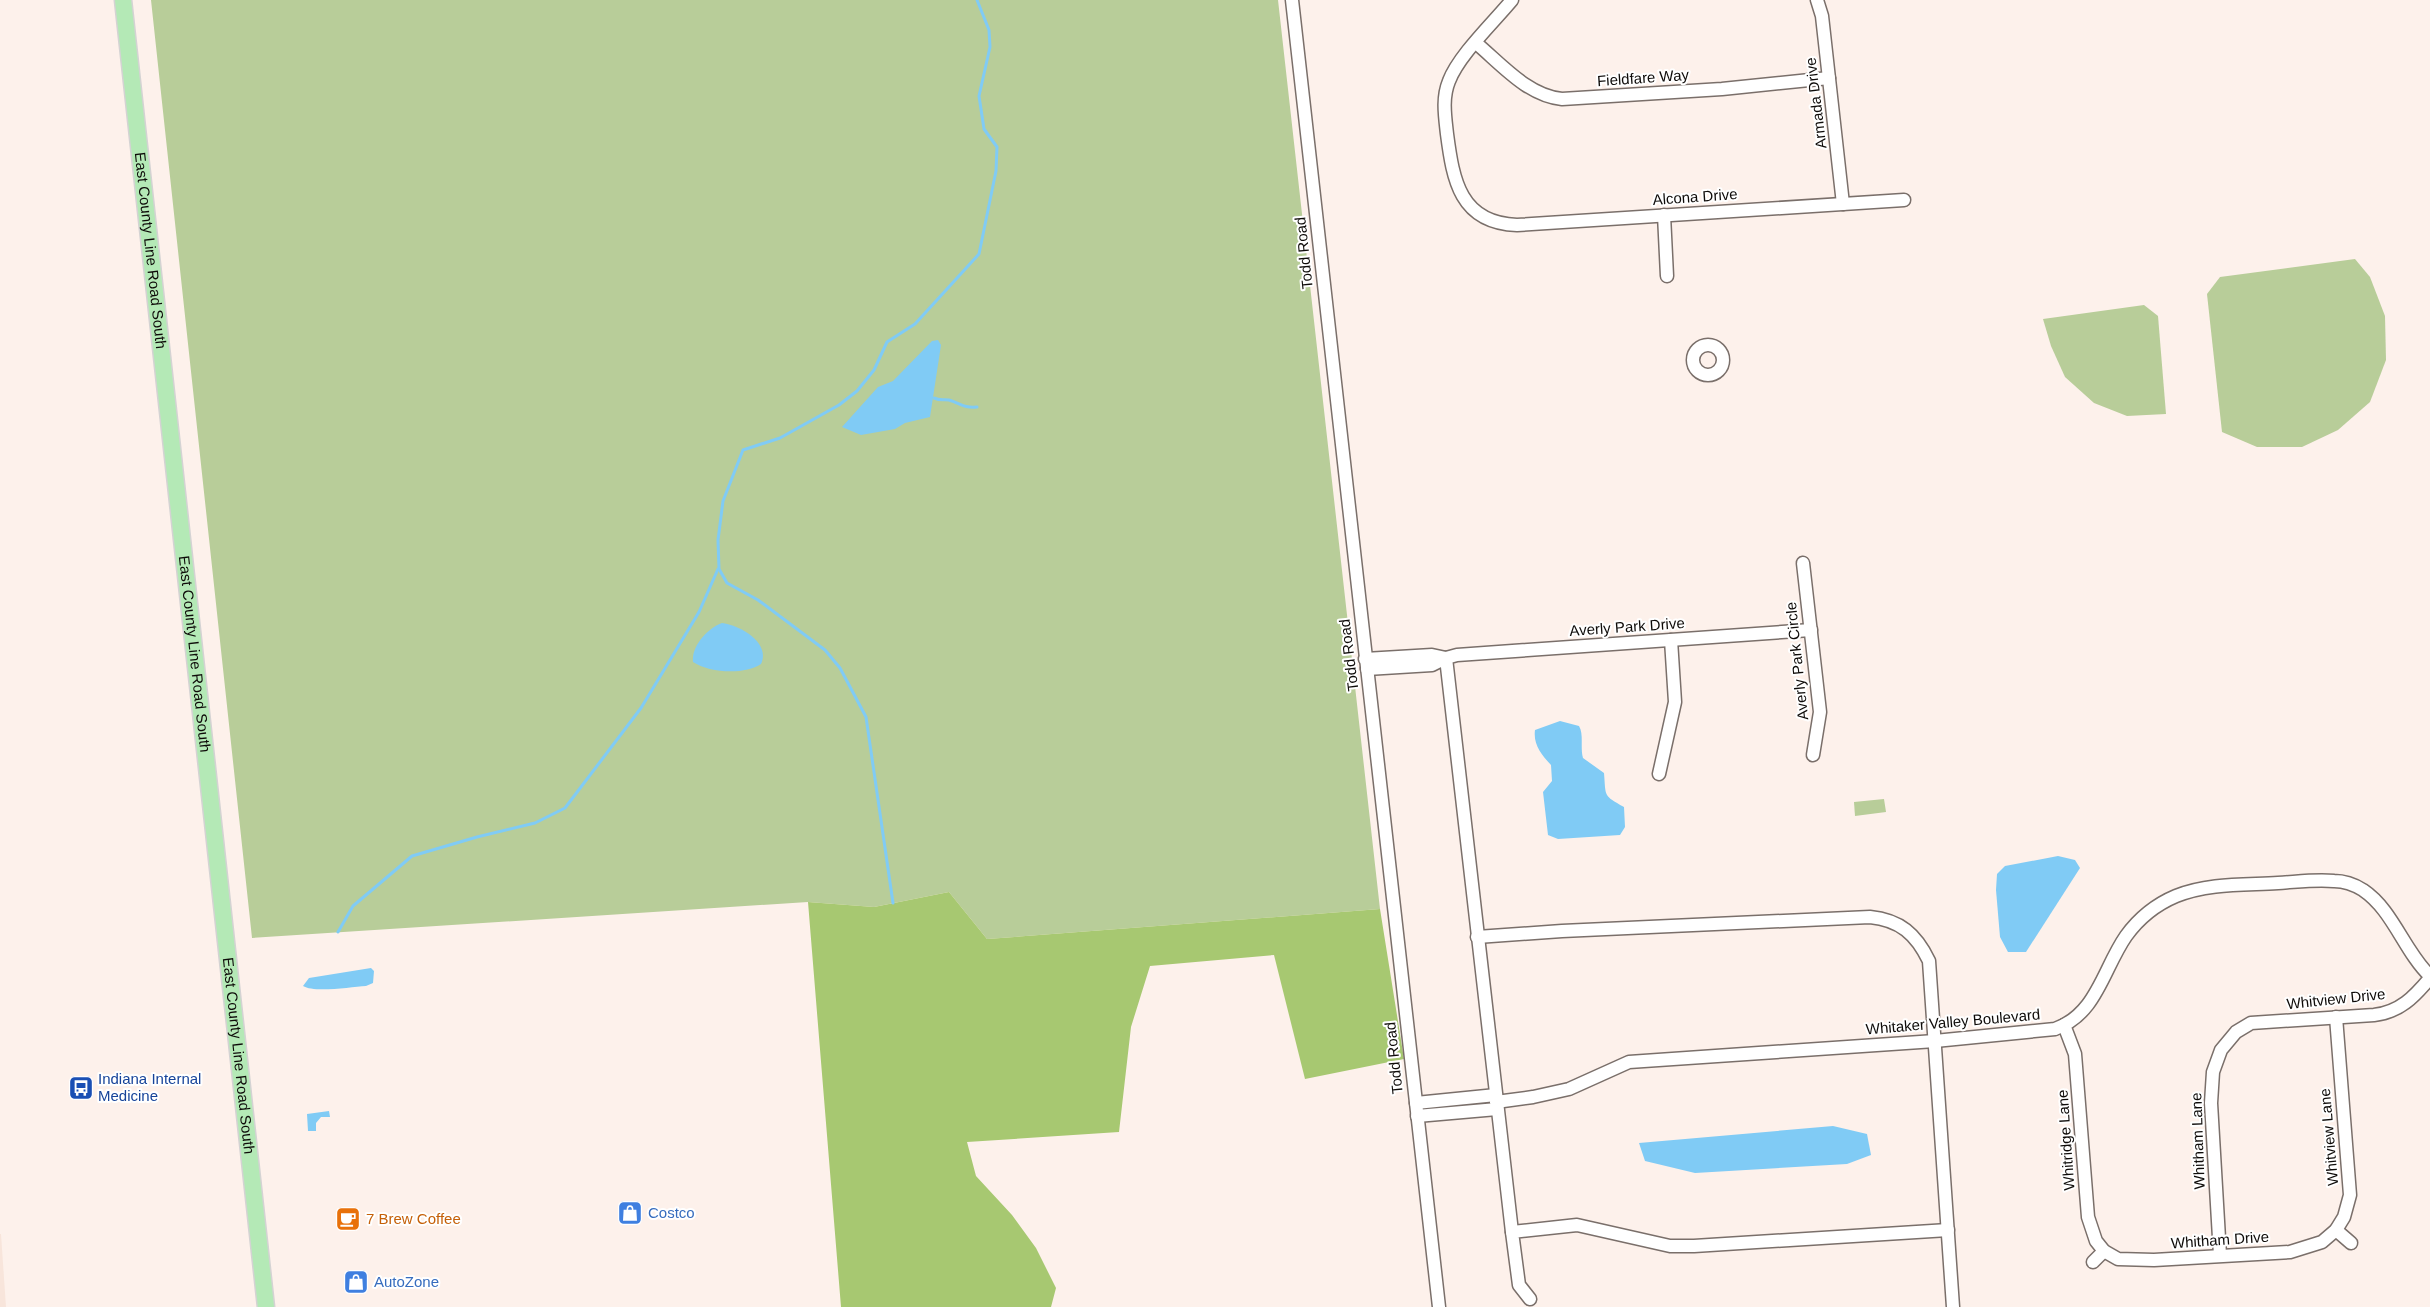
<svg xmlns="http://www.w3.org/2000/svg" width="2430" height="1307" font-family="Arial,sans-serif">
  <style>
    .built { fill: #f8e5db }
    .green { fill: #b8cd99 }
    .forest { fill: #a7c871 }
    .water { fill: #80cbf5 }
    .lines { fill: none; stroke-linecap: round; stroke-linejoin: round }
    .stream { stroke: #80cbf5; stroke-width: 3 }
    .minor-casing { stroke: #7a6f6a; stroke-width: 15 }
    .major-casing { stroke: #d4d3d3; stroke-width: 19 }
    .minor { stroke: #fff; stroke-width: 12 }
    .major { stroke: #b4e9b6; stroke-width: 16 }
    .labels { text-anchor: middle; stroke-width: 4; stroke-linejoin: round; paint-order: stroke }
    .street-label { font-size: 15px; fill: #0e0b09; stroke: #fff }
    .transit-label { font-size: 15px; fill: #164399; stroke: #fff; text-anchor: start }
    .shop-label { font-size: 15px; fill: #366cbe; stroke: #fff; text-anchor: start }
    .food-label { font-size: 15px; fill: #c56008; stroke: #fff; text-anchor: start }
  </style>
  <rect width="100%" height="100%" fill="#fdf1eb"/>
  <!-- built -->
  <polygon class="built" points="0,1234 1,1234 6,1307 0,1307"/>
  <!-- green -->
  <g class="green">
    <polygon points="151,0 1278,0 1380,909 987,939 949,892 874,907 808,902 252,938"/>
    <polygon points="2355,259 2370,277 2385,316 2386,360 2370,402 2338,430 2302,447 2257,447 2222,432 2207,294 2220,277"/>
    <polygon points="2144,305 2158,316 2166,414 2127,416 2094,403 2065,377 2051,346 2043,319"/>
    <polygon points="1884,799 1886,812 1855,816 1854,802"/>
  </g>
  <!-- forest -->
  <polygon class="forest" points="949,892 987,939 1380,909 1404,1059 1305,1079 1274,955 1150,966 1131,1027 1119,1132 967,1142 976,1176 1012,1215 1036,1248 1056,1288 1051,1307 841,1307 808,902 874,907"/>
  <!-- water -->
  <g class="water">
    <polygon points="938,340 941,345 930,417 905,423 895,429 861,435 842,427 878,387 893,381 932,341"/>
    <path d="M722 623C740 625 771 643 761 664 745 675 709 673 693 662 691 646 708 628 722 623Z"/>
    <path d="M1560 721 1579 726C1584 734 1580 748 1583 758L1604 773C1606 797 1603 795 1624 807L1625 827 1620 835 1558 839 1548 835 1543 792 1552 781 1551 765C1542 755 1533 745 1535 730Z"/>
    <polygon points="2058,856 2075,860 2080,868 2026,952 2008,952 2000,937 1996,890 1997,874 2005,866"/>
    <path d="M371 968 374 971 373 983 366 986C351 987 314 993 303 986L309 978Z"/>
    <polygon points="329,1111 330,1117 321,1117 316,1123 316,1131 308,1131 307,1114"/>
    <polygon points="1833,1126 1867,1134 1871,1155 1847,1164 1695,1173 1645,1161 1639,1143"/>
  </g>
  <g class="lines">
    <!-- stream -->
    <g class="stream">
      <path d="M934 398C941 401 943 399 949 400 962 404 963 408 977 407"/>
      <polyline points="893,903 866,717 840,668 825,650 758,600 727,583 719,569 718,540 723,501 743,450 780,438 839,405 857,391 874,370 887,342 915,324 979,254 996,171 997,147 984,129 979,96 990,47 989,30 977,0"/>
      <polyline points="338,932 353,906 412,856 477,837 535,823 565,808 641,708 699,612 718,569"/>
    </g>
    <defs>
      <g id="minor">
        <polyline points="1292,0 1439,1307"/>
        <path d="M1512 0C1493 23 1459 55 1449 81 1442 98 1445 116 1447 134 1453 180 1460 223 1517 225L1904 200"/>
        <polyline points="1817,0 1822,16 1843,204"/>
        <path d="M1476 43C1501 64 1528 96 1562 99L1722 89 1829 78"/>
        <polyline points="1664,215 1667,276"/>
        <circle cx="1708" cy="360" r="15"/>
        <polyline points="1803,563 1820,712 1813,755"/>
        <polyline points="1365,659 1432,655 1446,658 1432,665 1367,669"/>
        <polyline points="1659,774 1675,702 1671,640"/>
        <path d="M1477 937 1562 931 1870 917C1900 920 1916 934 1929 961L1953 1307"/>
        <polyline points="2064,1025 2075,1054 2088,1217 2096,1241 2104,1251 2118,1259 2154,1260 2290,1252 2322,1242 2336,1230 2344,1217 2350,1195 2336,1017"/>
        <path d="M1496 1102 1533 1097 1569 1089 1629 1062 1935 1041 2055 1029C2097 1014 2103 969 2126 936 2139 918 2157 904 2176 896 2208 883 2244 885 2278 883 2296 882 2316 879 2334 881 2344 881 2355 885 2363 890 2393 910 2404 951 2430 976"/>
        <polyline points="1416,1103 1496,1095"/>
        <polyline points="1417,1116 1497,1109"/>
        <polyline points="2336,1230 2351,1243"/>
        <polyline points="1512,1232 1446,658 1457,655 1811,630"/>
        <path d="M2220 1255 2211 1103 2213 1072 2221 1050 2236 1032 2251 1023 2374 1015C2400 1012 2414 997 2430 978"/>
        <polyline points="2093,1262 2104,1251"/>
        <polyline points="1530,1299 1519,1285 1512,1232 1577,1225 1670,1246 1694,1246 1948,1230"/>
      </g>
      <g id="major">
        <path id="s1" d="M123 0 266 1307"/>
      </g>
    </defs>
    <!-- minor casing -->
    <use href="#minor" class="minor-casing"/>
    <!-- major casing -->
    <use href="#major" class="major-casing"/>
    <!-- minor -->
    <use href="#minor" class="minor"/>
    <!-- major -->
    <use href="#major" class="major"/>
  </g>
  <!-- icons -->
  <defs>
    <symbol id="bus-square" viewBox="-11 -11 22 22"><rect x="-9" y="-9" width="18" height="18" rx="4" fill="#1a4fb4" stroke="#fff"/><path d="M-5-6H5V4H4V6H2V4H-2V6H-4V4H-5ZM-3.5-4V0h7V-4ZM-3.5 1.2v1.5H-2V1.2ZM2 1.2v1.5H3.5V1.2Z" fill="#fff"/></symbol>
    <symbol id="shop-square" viewBox="-11 -11 22 22"><rect x="-9" y="-9" width="18" height="18" rx="4" fill="#3f7fe0" stroke="#fff"/><path d="M-5-2.5h2.3a2.7 3.5 0 0 1 5.4 0H5L5.5 6h-11ZM-1.5-2.5h3a1.5 2.3 0 0 0-3 0Z" fill="#fff"/></symbol>
    <symbol id="cafe-square" viewBox="-11 -11 22 22"><rect x="-9" y="-9" width="18" height="18" rx="4" fill="#e8710a" stroke="#fff"/><path d="M-5.5-4.5H6V0H3Q3 3.5 0 3.5H-2.5Q-5.5 3.5-5.5 0ZM3-3.2v2h1.7v-2ZM-6 4.5H4V6H-6Z" fill="#fff"/></symbol>
  </defs>
  <g fill-rule="evenodd">
    <use href="#bus-square" x="67" y="1074" width="28" height="28"/>
    <use href="#shop-square" x="616" y="1199" width="28" height="28"/>
    <use href="#cafe-square" x="334" y="1205" width="28" height="28"/>
    <use href="#shop-square" x="342" y="1268" width="28" height="28"/>
  </g>
  <g class="labels">
    <!-- street labels -->
    <g class="street-label">
      <text transform="translate(1643 78) rotate(-4)" y="5">Fieldfare Way</text>
      <text transform="translate(1816 103) rotate(-97)" y="5">Armada Drive</text>
      <text transform="translate(1695 197) rotate(-4)" y="5">Alcona Drive</text>
      <text dy="5" stroke="none"><textPath href="#s1" startOffset="252">East County Line Road South</textPath></text>
      <text transform="translate(1304 253) rotate(-96)" y="5">Todd Road</text>
      <text transform="translate(1627 627) rotate(-4)" y="5">Averly Park Drive</text>
      <text dy="5" stroke="none"><textPath href="#s1" startOffset="658">East County Line Road South</textPath></text>
      <text transform="translate(1349 655) rotate(-97)" y="5">Todd Road</text>
      <text transform="translate(1797 661) rotate(-96)" y="5">Averly Park Circle</text>
      <text transform="translate(2336 999) rotate(-6)" y="5">Whitview Drive</text>
      <text transform="translate(1953 1022) rotate(-5)" y="5">Whitaker Valley Boulevard</text>
      <text dy="5" stroke="none"><textPath href="#s1" startOffset="1062">East County Line Road South</textPath></text>
      <text transform="translate(1394 1058) rotate(-96)" y="5">Todd Road</text>
      <text transform="translate(2329 1137) rotate(-95)" y="5">Whitview Lane</text>
      <text transform="translate(2066 1140) rotate(-94)" y="5">Whitridge Lane</text>
      <text transform="translate(2198 1141) rotate(-92)" y="5">Whitham Lane</text>
      <text transform="translate(2220 1240) rotate(-4)" y="5">Whitham Drive</text>
    </g>
    <!-- transit labels -->
    <g class="transit-label">
      <text x="98" y="1084">Indiana Internal<tspan x="98" dy="17">Medicine</tspan></text>
    </g>
    <!-- shop labels -->
    <g class="shop-label">
      <text x="648" y="1218">Costco</text>
      <text x="374" y="1287">AutoZone</text>
    </g>
    <!-- food labels -->
    <g class="food-label">
      <text x="366" y="1224">7 Brew Coffee</text>
    </g>
  </g>
</svg>
